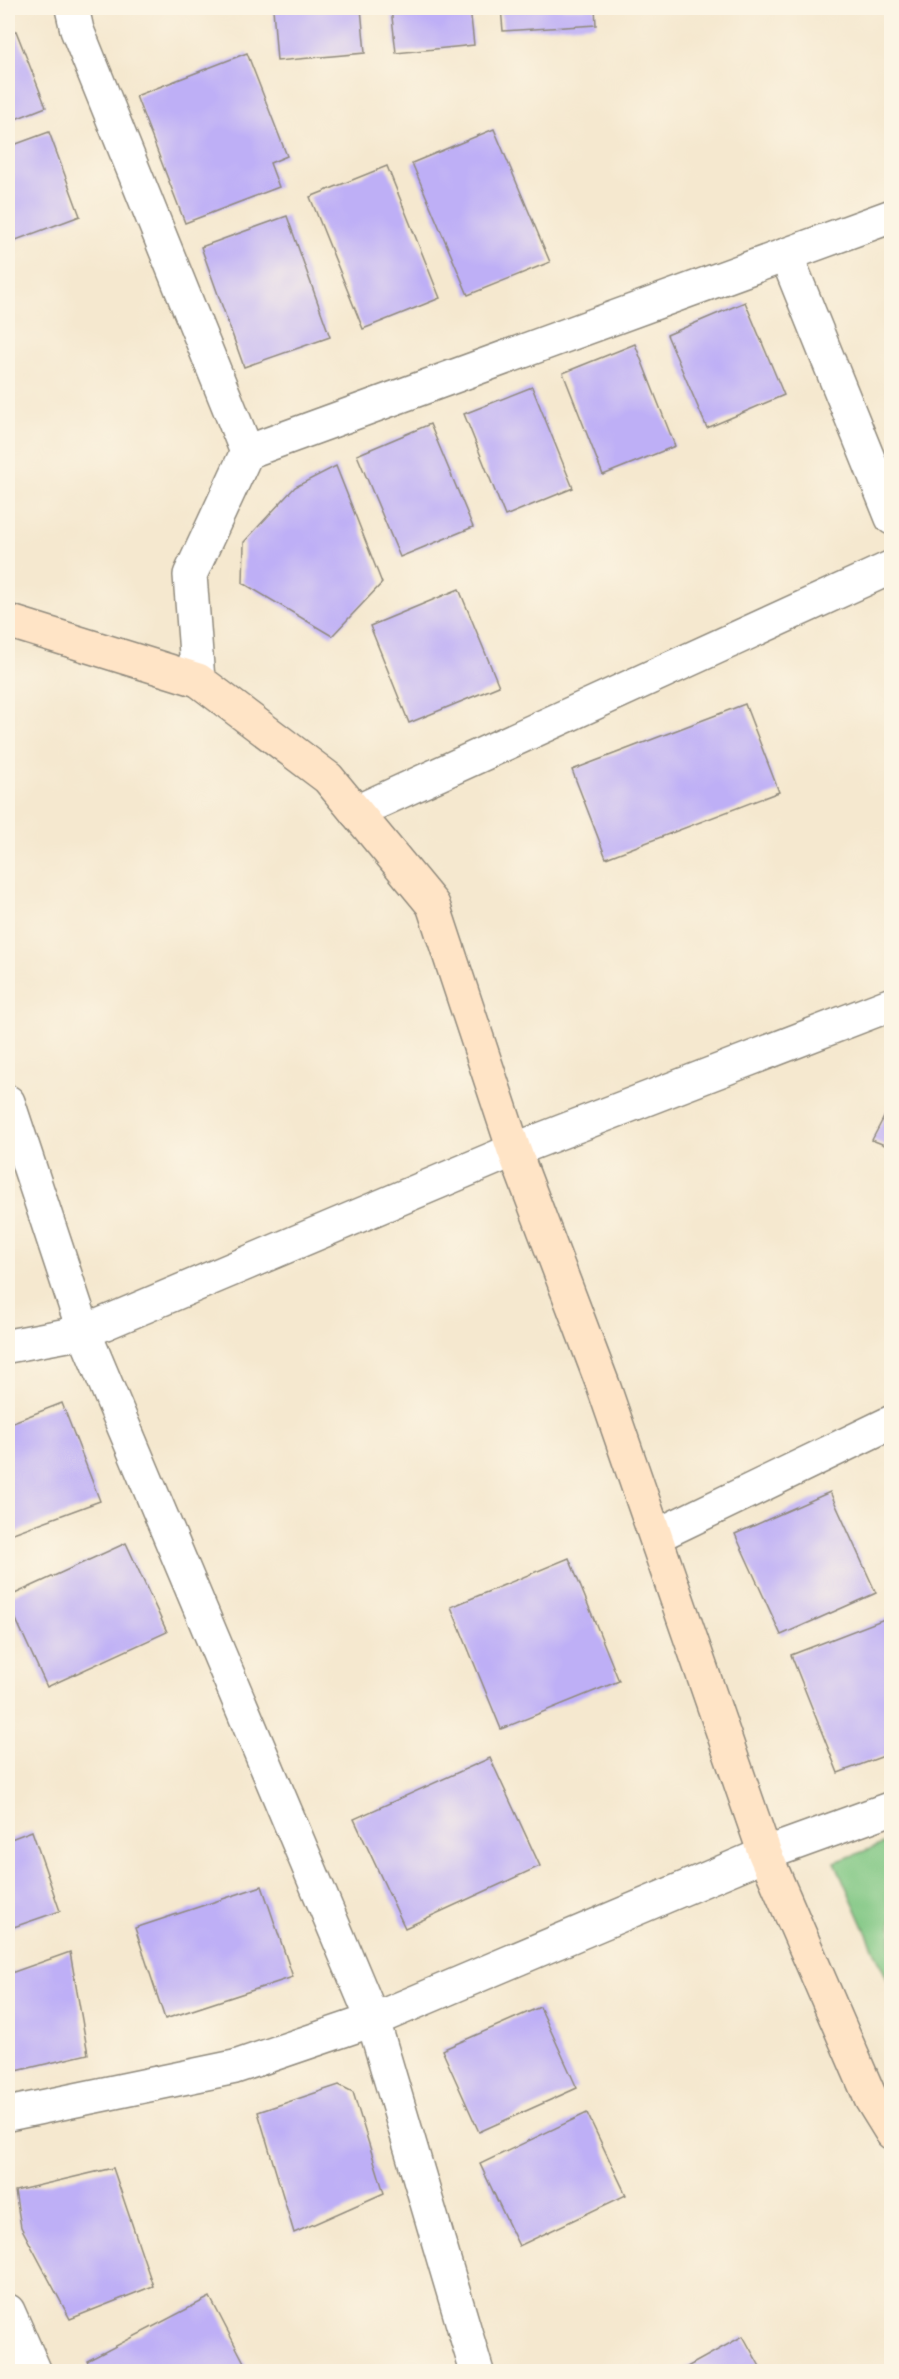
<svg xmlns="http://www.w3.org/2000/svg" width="899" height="2379" font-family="'Balsamiq Sans',sans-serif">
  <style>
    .green { fill: #7ec682; stroke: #547856; stroke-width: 1.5 }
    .building { fill: #beaff6 }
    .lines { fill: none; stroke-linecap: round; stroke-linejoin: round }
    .street-casing { stroke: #908a7d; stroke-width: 36 }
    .secondary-casing { stroke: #908a7d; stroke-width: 36 }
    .street { stroke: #fff; stroke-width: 33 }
    .secondary { stroke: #ffe4c6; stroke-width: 33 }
  </style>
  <rect width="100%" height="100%" fill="#fcf5e5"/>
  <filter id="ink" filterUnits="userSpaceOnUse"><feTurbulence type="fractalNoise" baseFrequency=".0167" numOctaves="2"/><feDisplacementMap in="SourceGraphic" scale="12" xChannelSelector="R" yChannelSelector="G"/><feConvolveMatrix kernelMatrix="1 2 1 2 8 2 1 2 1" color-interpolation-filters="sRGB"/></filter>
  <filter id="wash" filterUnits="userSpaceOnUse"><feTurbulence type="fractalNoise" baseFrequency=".008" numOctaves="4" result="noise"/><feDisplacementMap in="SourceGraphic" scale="24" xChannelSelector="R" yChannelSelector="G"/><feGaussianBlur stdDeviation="1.35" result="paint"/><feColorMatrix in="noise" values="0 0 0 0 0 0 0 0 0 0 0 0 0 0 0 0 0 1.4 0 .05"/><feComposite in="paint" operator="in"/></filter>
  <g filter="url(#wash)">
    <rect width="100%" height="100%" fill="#f5e8cf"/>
    <!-- green -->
    <polygon class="green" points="891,1841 892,1841 891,1988 835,1862"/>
    <g id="blocks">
      <!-- building -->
      <g class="building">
        <polygon points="273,8 361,8 365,53 277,61"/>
        <polygon points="391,8 470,8 474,45 396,53"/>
        <polygon points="501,8 595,8 596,25 503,31"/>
        <polygon points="16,31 46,107 8,122 8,34"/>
        <polygon points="247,53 287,156 270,163 279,187 185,223 136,96"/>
        <polygon points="494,129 550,262 468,295 412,163"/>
        <polygon points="49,132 80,216 8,243 8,147"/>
        <polygon points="387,166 440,298 363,329 310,197"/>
        <polygon points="287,216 330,337 244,367 201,247"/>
        <polygon points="745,302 784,395 707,428 667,335"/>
        <polygon points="635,344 675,446 603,475 563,373"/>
        <polygon points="532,387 573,488 505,516 464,414"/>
        <polygon points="430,424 473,527 400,557 357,455"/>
        <polygon points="336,466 382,583 332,636 243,583 244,542 295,487"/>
        <polygon points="459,589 499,686 409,723 370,626"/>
        <polygon points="745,704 779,792 606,858 572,770"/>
        <polygon points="892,1102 892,1148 872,1140"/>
        <polygon points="62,1403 100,1501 8,1535 8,1424"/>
        <polygon points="830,1492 876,1593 781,1635 735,1534"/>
        <polygon points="126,1543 167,1632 47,1687 8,1602 8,1597"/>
        <polygon points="569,1558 619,1681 501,1729 451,1607"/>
        <polygon points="892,1616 892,1753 838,1773 791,1655"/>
        <polygon points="490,1758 540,1866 405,1928 354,1819"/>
        <polygon points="32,1831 60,1911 8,1929 8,1840"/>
        <polygon points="262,1886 293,1977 165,2019 135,1928"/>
        <polygon points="70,1952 88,2054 8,2073 8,1974"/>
        <polygon points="540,2007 577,2088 479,2132 442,2050"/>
        <polygon points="339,2085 353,2092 384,2193 294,2233 258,2112"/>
        <polygon points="587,2113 626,2195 519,2246 480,2164"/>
        <polygon points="113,2168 153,2286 70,2319 21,2227 15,2191"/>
        <polygon points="210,2297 249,2372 93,2372 87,2361"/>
        <polygon points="743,2336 763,2372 678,2372"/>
      </g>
    </g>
  </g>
  <g filter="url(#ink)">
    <use href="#blocks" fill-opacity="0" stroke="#908a7d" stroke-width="1.5"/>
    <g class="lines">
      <defs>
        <g id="street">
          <polyline points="72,8 77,30 247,452 190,575 198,680"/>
          <polyline points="786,255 892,518"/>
          <polyline points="247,452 892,216"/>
          <polyline points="356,812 892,567"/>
          <polyline points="8,1102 84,1332 373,2020 477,2372"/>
          <polyline points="8,1346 84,1332 514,1150 892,1004"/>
          <polyline points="656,1536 892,1422"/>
          <polyline points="8,2114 235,2067 373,2020 765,1854 892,1808"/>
          <polyline points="8,2311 35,2372"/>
        </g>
        <polyline id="secondary" points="8,621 198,680 328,778 433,905 514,1150 603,1385 765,1854 871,2099 892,2133"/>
      </defs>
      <!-- street casing -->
      <use href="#street" class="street-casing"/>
      <!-- secondary casing -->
      <use href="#secondary" class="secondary-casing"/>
      <!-- street -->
      <use href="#street" class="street"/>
      <!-- secondary -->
      <use href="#secondary" class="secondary"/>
    </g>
  </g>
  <!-- margin -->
  <rect width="899" height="2379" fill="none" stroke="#fcf5e5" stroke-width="30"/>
</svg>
